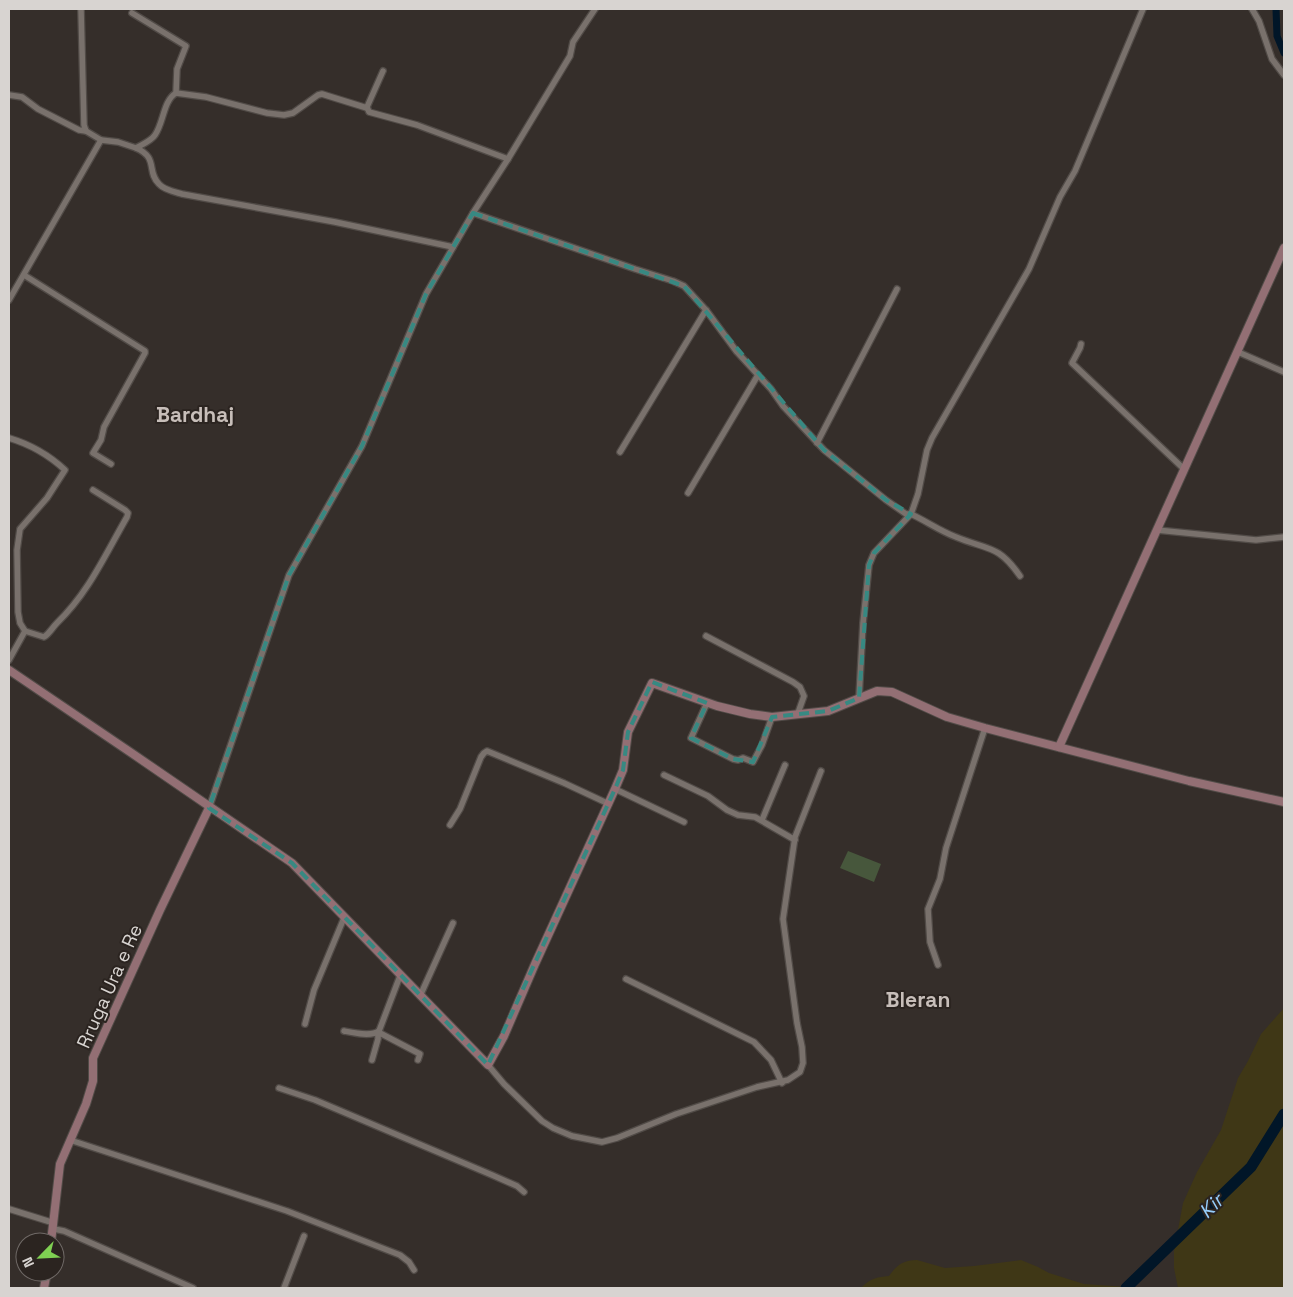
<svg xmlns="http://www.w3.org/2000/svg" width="1293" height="1297" font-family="'Space Grotesk',sans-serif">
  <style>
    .green { fill: #47573c }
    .sand { fill: #3f3716 }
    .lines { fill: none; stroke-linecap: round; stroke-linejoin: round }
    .canal { stroke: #011628; stroke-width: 7 }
    .river { stroke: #011628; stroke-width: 11 }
    .street-casing { stroke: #514b47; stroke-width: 8 }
    .secondary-casing { stroke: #514b47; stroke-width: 10 }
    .street { stroke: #79716c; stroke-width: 5.5 }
    .secondary { stroke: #936f74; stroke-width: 8 }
    .marked { fill: none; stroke: #378982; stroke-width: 4; stroke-dasharray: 10 6; stroke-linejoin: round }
    .labels { text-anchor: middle; stroke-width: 4; stroke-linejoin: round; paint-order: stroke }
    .street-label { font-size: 19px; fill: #d8d4d1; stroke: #2b2420 }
    .water-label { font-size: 20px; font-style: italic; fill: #96cdfa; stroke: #2b2420 }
    .quarter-label { font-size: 21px; font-weight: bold; fill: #c7beb9; stroke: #2b2420 }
  </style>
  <rect width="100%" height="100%" fill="#352e2a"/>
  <!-- green -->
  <polygon class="green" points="848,851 881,864 874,882 840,868"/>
  <!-- sand -->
  <g class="sand">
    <polygon points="1284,1008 1284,1288 1178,1288 1174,1268 1174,1251 1183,1203 1197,1172 1221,1130 1238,1078 1248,1061 1261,1034"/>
    <path d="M917 1260 945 1268 974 1266 1021 1260 1038 1267 1049 1273 1084 1284 1142 1288H861C869 1279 877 1277 889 1276 897 1265 903 1260 917 1260Z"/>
  </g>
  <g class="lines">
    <!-- canal -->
    <polyline class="canal" points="1276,9 1277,36 1284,53"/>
    <!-- river -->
    <polyline class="river" points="1126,1288 1251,1167 1284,1114"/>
    <defs>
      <g id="street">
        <polyline points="1252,9 1259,21 1272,59 1284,75"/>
        <polyline points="383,71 367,107 369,112 417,125 508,159"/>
        <polyline points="176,93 206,97 267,113 284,115 293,113 318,95 322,94 367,108"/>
        <polyline points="9,95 22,97 38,109 79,130 86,131"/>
        <path d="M101 140 118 142 136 148C143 144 151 141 155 135 164 122 163 101 176 93L177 69 186 46 132 13"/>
        <path d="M136 148C159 158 146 171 159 184 164 190 175 192 182 194L335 222 453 247"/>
        <path d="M473 213 635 269 673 281 684 286 706 310 737 352 771 389 783 406 824 450 886 500 906 514H911C926 521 940 531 956 537 987 550 998 544 1020 576"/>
        <polyline points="24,275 145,351 145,353 104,427 101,440 93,453 111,464"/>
        <polyline points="9,300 101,140 86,131 84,125 81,9"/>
        <polyline points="1081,344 1080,348 1072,363 1184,469"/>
        <polyline points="1238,352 1284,372"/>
        <path d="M9 438C29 444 49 455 65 470L47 498 20 529 17 550 18 612 20 623 25 631 9 660"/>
        <polyline points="817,443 897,289"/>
        <polyline points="620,452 706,310"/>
        <polyline points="688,493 758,375"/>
        <polyline points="1157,530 1256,540 1284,537"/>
        <path d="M25 631 44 637C50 633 52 628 57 623 89 592 105 555 127 517L128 513 125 510 93 490"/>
        <polyline points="706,636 793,682 800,687 804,696 798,713"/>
        <polyline points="859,698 863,623 869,565 874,553 911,514 918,494 927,450 932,438 1029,269 1060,197 1075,171 1143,9"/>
        <polyline points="707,703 691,738 733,759 738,760 743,758 753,762 762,745 772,717"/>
        <polyline points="664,775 708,796 727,810 738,815 755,817 795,840"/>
        <polyline points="615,789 684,822"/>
        <polyline points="209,808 289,575 362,446 426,294 473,213 508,159 570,56 573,42 595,9"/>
        <polyline points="762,820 785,765"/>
        <polyline points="450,825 460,809 481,757 484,753 487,751 564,783 609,804"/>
        <polyline points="938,965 930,942 928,909 940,879 946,848 985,728"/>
        <polyline points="626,979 754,1042 771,1060 782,1083"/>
        <polyline points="420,996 453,923"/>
        <polyline points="305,1024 314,990 344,918"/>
        <path d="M344 1031C354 1033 371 1037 379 1031L400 976"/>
        <polyline points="372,1060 378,1039 378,1032 420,1054 418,1060"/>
        <polyline points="488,1065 504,1084 542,1121 553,1128 572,1136 602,1142 617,1138 676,1114 757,1087 788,1080 800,1072 803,1063 802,1047 797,1023 783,919 795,837 821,771"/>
        <polyline points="279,1088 315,1100 492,1175 517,1186 524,1192"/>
        <polyline points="70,1140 287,1211 400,1255 409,1262 414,1270"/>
        <polyline points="9,1209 54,1223"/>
        <polyline points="54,1229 64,1231 193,1288"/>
        <polyline points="284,1288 304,1236"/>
      </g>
      <g id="secondary">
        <polyline points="9,670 133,754 292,863 488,1065 504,1036 535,964 615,789 623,770 628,732 652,683 717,706 750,714 772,717 828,711 877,691 892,692 947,717 985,728 1189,781 1284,802"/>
        <polyline points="1059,747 1284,248"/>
        <polyline points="51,1242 60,1164 86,1104 93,1081 93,1058 160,910 209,808"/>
        <polyline points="44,1288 47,1272"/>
      </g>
    </defs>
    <!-- street casing -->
    <use href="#street" class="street-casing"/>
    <!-- secondary casing -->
    <use href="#secondary" class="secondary-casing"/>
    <!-- street -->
    <use href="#street" class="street"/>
    <!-- secondary -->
    <use href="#secondary" class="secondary"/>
  </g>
  <!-- marked area -->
  <path class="marked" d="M473 213 684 286 824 450 886 500 911 514 874 553 869 565 859 698 828 711 772 717 753 762 733 759 691 738 707 703 652 682 628 732 623 770 615 789 488 1065 292 863 209 808 289 575 362 446 426 294Z"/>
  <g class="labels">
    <!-- street labels -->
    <g class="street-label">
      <text transform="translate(109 986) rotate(-66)" y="7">Rruga Ura e Re</text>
    </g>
    <!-- water labels -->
    <g class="water-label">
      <text transform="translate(1211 1206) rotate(-44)" y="7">Kir</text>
    </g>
    <!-- quarter labels -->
    <g class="quarter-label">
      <text x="195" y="422">Bardhaj</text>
      <text x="918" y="1007">Bleran</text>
    </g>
  </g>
  <!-- border -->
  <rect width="1293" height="1297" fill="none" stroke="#d8d4d1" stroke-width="20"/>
  <!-- north arrow -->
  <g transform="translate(40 1257) rotate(246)"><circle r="24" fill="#2b2420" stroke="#706a67"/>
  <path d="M0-4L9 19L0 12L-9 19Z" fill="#7fd052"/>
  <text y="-8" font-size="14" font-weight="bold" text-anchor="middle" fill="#d8d4d1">N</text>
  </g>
</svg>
